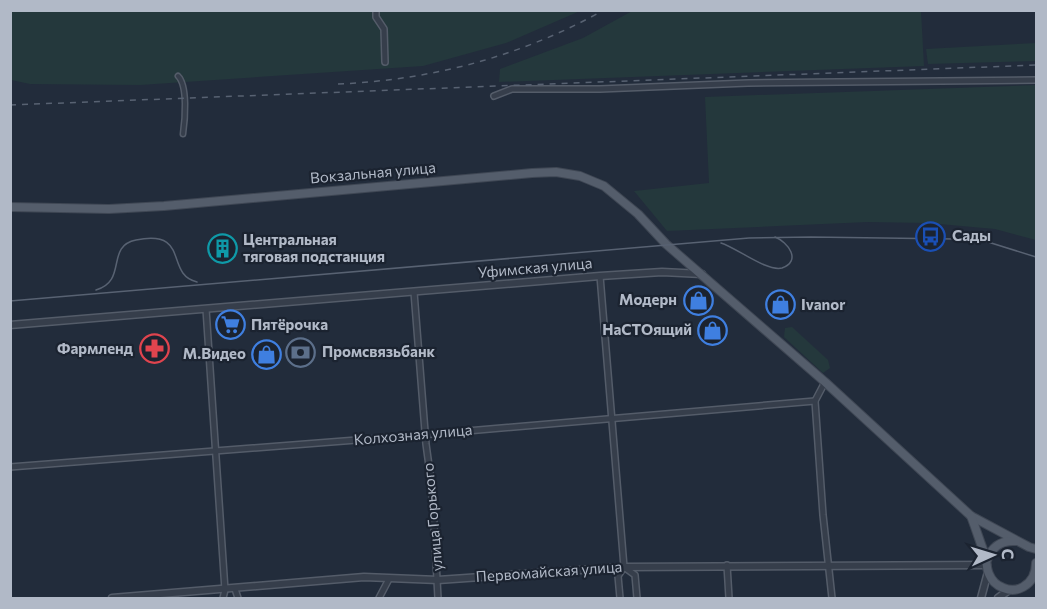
<svg xmlns="http://www.w3.org/2000/svg" width="1047" height="609" font-family="Commissioner,sans-serif">
  <style>
    .green { fill: #24383c }
    .lines { fill: none; stroke-linecap: round; stroke-linejoin: round }
    .pedestrian-casing { stroke: #545c69; stroke-width: 7 }
    .minor-casing { stroke: #545c69; stroke-width: 8 }
    .tertiary-casing { stroke: #545c69; stroke-width: 9 }
    .primary-casing { stroke: #3f4754; stroke-width: 10 }
    .pedestrian { stroke: #363e4b; stroke-width: 4 }
    .minor { stroke: #363e4b; stroke-width: 5 }
    .tertiary { stroke: #363e4b; stroke-width: 6 }
    .primary { stroke: #545d6b; stroke-width: 8 }
    .tram { stroke: #586272; stroke-width: 1.5 }
    .rail { stroke: #586272; stroke-width: 1.5; stroke-dasharray: 6 6; stroke-linecap: butt }
    .labels { text-anchor: middle; stroke-width: 4.5; stroke-linejoin: round; paint-order: stroke }
    .street-label { font-size: 15px; fill: #b1b9c7; stroke: #1b2330 }
    .poi-label { font-size: 15px; font-weight: bold; fill: #b1b9c7; stroke: #1b2330; text-anchor: start }
  </style>
  <rect width="100%" height="100%" fill="#222c3b"/>
  <!-- green -->
  <g class="green">
    <polygon points="634,10 921,11 924,66 499,82 500,69 583,38"/>
    <polygon points="11,11 580,11 506,43 423,66 140,85 30,84 11,80"/>
    <polygon points="1036,43 1036,61 928,64 926,49"/>
    <polygon points="1036,85 1036,240 995,229 928,223 867,222 667,231 634,191 709,183 705,97"/>
    <polygon points="792,327 828,360 830,368 823,373 784,337 785,328"/>
  </g>
  <g class="lines">
    <defs>
      <path id="pedestrian" d="M178 76C188 86 185 120 183 134"/>
      <g id="minor">
        <polyline points="376,10 376,17 384,29 385,62"/>
        <polyline points="494,96 512,89 600,89 748,83 1036,80"/>
        <polyline points="600,276 624,567 618,576 620,598"/>
        <polyline points="414,292 426,444 432,488 438,598"/>
        <polyline points="206,309 225,590 223,598"/>
        <polyline points="825,382 815,401 823,515 832,598"/>
        <polyline points="10,467 421,435 815,401"/>
        <polyline points="727,565 729,598"/>
        <polyline points="624,567 635,575 637,598"/>
        <polyline points="235,589 238,598"/>
        <polyline points="379,598 389,579"/>
      </g>
      <g id="tertiary">
        <polyline points="10,325 600,276 662,272 702,274"/>
        <polyline points="112,598 364,577 438,580 624,567 987,565"/>
        <polyline points="981,598 988,572"/>
        <polyline points="998,598 1009,590"/>
      </g>
      <g id="primary">
        <polyline points="10,207 109,209 164,206 532,173 556,172 580,176 604,186 638,214 666,244 825,382 971,516 1029,547 1036,549"/>
        <path d="M971 516C976 529 980 542 985 555 987 561 986 568 989 574 994 587 1011 594 1023 587 1032 582 1036 573 1036 563"/>
        <path d="M987 560C992 546 1002 540 1016 541"/>
      </g>
    </defs>
    <!-- pedestrian casing -->
    <use href="#pedestrian" class="pedestrian-casing"/>
    <!-- minor casing -->
    <use href="#minor" class="minor-casing"/>
    <!-- tertiary casing -->
    <use href="#tertiary" class="tertiary-casing"/>
    <!-- primary casing -->
    <use href="#primary" class="primary-casing"/>
    <!-- pedestrian -->
    <use href="#pedestrian" class="pedestrian"/>
    <!-- minor -->
    <use href="#minor" class="minor"/>
    <!-- tertiary -->
    <use href="#tertiary" class="tertiary"/>
    <!-- primary -->
    <use href="#primary" class="primary"/>
    <!-- tram -->
    <g class="tram">
      <path d="M721 243C737 248 767 272 782 268 802 261 788 242 775 237"/>
      <path d="M96 290C128 281 105 246 136 240 191 229 164 274 197 282"/>
      <polyline points="10,301 749,238 811,237 955,239 988,242 1036,257"/>
    </g>
    <!-- rail -->
    <g class="rail">
      <path d="M338 84C432 80 522 56 604 10"/>
      <polyline points="10,105 1036,65"/>
    </g>
  </g>
  <!-- icons -->
  <defs>
    <symbol id="bus-ring" viewBox="-11 -11 22 22"><circle r="9.5" fill="#1b2330" stroke="#1a4fb4" stroke-width="1.5"/><path d="M-5-6H5V4H4V6H2V4H-2V6H-4V4H-5ZM-3.5-4V0h7V-4ZM-3.5 1.2v1.5H-2V1.2ZM2 1.2v1.5H3.5V1.2Z" fill="#1a4fb4"/></symbol>
    <symbol id="building-ring" viewBox="-11 -11 22 22"><circle r="9.5" fill="#1b2330" stroke="#0f9aa8" stroke-width="1.5"/><path d="M-4-6H4V6H1V3H-1V6H-4ZM-2.5-4.3h1.7v1.8h-1.7ZM.8-4.3h1.7v1.8H.8ZM-2.5-1h1.7V.8h-1.7ZM.8-1h1.7V.8H.8Z" fill="#0f9aa8"/></symbol>
    <symbol id="shop-ring" viewBox="-11 -11 22 22"><circle r="9.5" fill="#1b2330" stroke="#3f7fe0" stroke-width="1.5"/><path d="M-5-2.5h2.3a2.7 3.5 0 0 1 5.4 0H5L5.5 6h-11ZM-1.5-2.5h3a1.5 2.3 0 0 0-3 0Z" fill="#3f7fe0"/></symbol>
    <symbol id="supermarket-ring" viewBox="-11 -11 22 22"><circle r="9.5" fill="#1b2330" stroke="#3f7fe0" stroke-width="1.5"/><path d="M-6-5.5h2.5l.6 2H6L4.5 2H-2.5L-4.4-4H-6ZM-1.5 3.2a1.3 1.3 0 1 0 .1 0ZM3 3.2a1.3 1.3 0 1 0 .1 0Z" fill="#3f7fe0"/></symbol>
    <symbol id="pharmacy-ring" viewBox="-11 -11 22 22"><circle r="9.5" fill="#1b2330" stroke="#e0444e" stroke-width="1.5"/><path d="M-2-6h4v4h4v4h-4v4h-4v-4h-4v-4h4Z" fill="#e0444e"/></symbol>
    <symbol id="bank-ring" viewBox="-11 -11 22 22"><circle r="9.5" fill="#1b2330" stroke="#5c6f8a" stroke-width="1.5"/><path d="M-6-4H6V4H-6ZM0-2.3a2.3 2.3 0 1 0 0 4.6a2.3 2.3 0 1 0 0-4.6Z" fill="#5c6f8a"/></symbol>
  </defs>
  <g fill-rule="evenodd">
    <use href="#bus-ring" x="914" y="220" width="33" height="33"/>
    <use href="#building-ring" x="206" y="232" width="33" height="33"/>
    <use href="#shop-ring" x="682" y="284" width="33" height="33"/>
    <use href="#shop-ring" x="764" y="288" width="33" height="33"/>
    <use href="#supermarket-ring" x="214" y="308" width="33" height="33"/>
    <use href="#shop-ring" x="696" y="314" width="33" height="33"/>
    <use href="#pharmacy-ring" x="138" y="332" width="33" height="33"/>
    <use href="#bank-ring" x="284" y="336" width="33" height="33"/>
    <use href="#shop-ring" x="250" y="338" width="33" height="33"/>
  </g>
  <g class="labels">
    <!-- street labels -->
    <g class="street-label">
      <text transform="translate(373 173) rotate(-5)" y="5">Вокзальная улица</text>
      <text transform="translate(535 268) rotate(-5)" y="5">Уфимская улица</text>
      <text transform="translate(413 435) rotate(-5)" y="5">Колхозная улица</text>
      <text transform="translate(433 517) rotate(-95)" y="5">улица Горького</text>
      <text transform="translate(549 572) rotate(-4)" y="5">Первомайская улица</text>
    </g>
    <!-- poi labels -->
    <g class="poi-label">
      <text x="952" y="241">Сады</text>
      <text x="243" y="245">Центральная<tspan x="243" dy="17">тяговая подстанция</tspan></text>
      <text x="677" y="305" text-anchor="end">Модерн</text>
      <text x="801" y="310">Ivanor</text>
      <text x="251" y="330">Пятёрочка</text>
      <text x="692" y="335" text-anchor="end">НаСТОящий</text>
      <text x="133" y="354" text-anchor="end">Фармленд</text>
      <text x="322" y="357">Промсвязьбанк</text>
      <text x="246" y="359" text-anchor="end">М.Видео</text>
    </g>
  </g>
  <!-- border -->
  <rect width="1047" height="609" fill="none" stroke="#b1b9c7" stroke-width="24"/>
  <!-- north arrow -->
  <g transform="translate(993 555) rotate(86)" stroke="#1b2330" stroke-width="4.5" paint-order="stroke">
  <path d="M0-4.5L10 22L0 15L-10 22Z" fill="#b1b9c7"/>
  <text y="-9" font-size="16" font-weight="bold" text-anchor="middle" fill="#b1b9c7">С</text>
  </g>
</svg>
